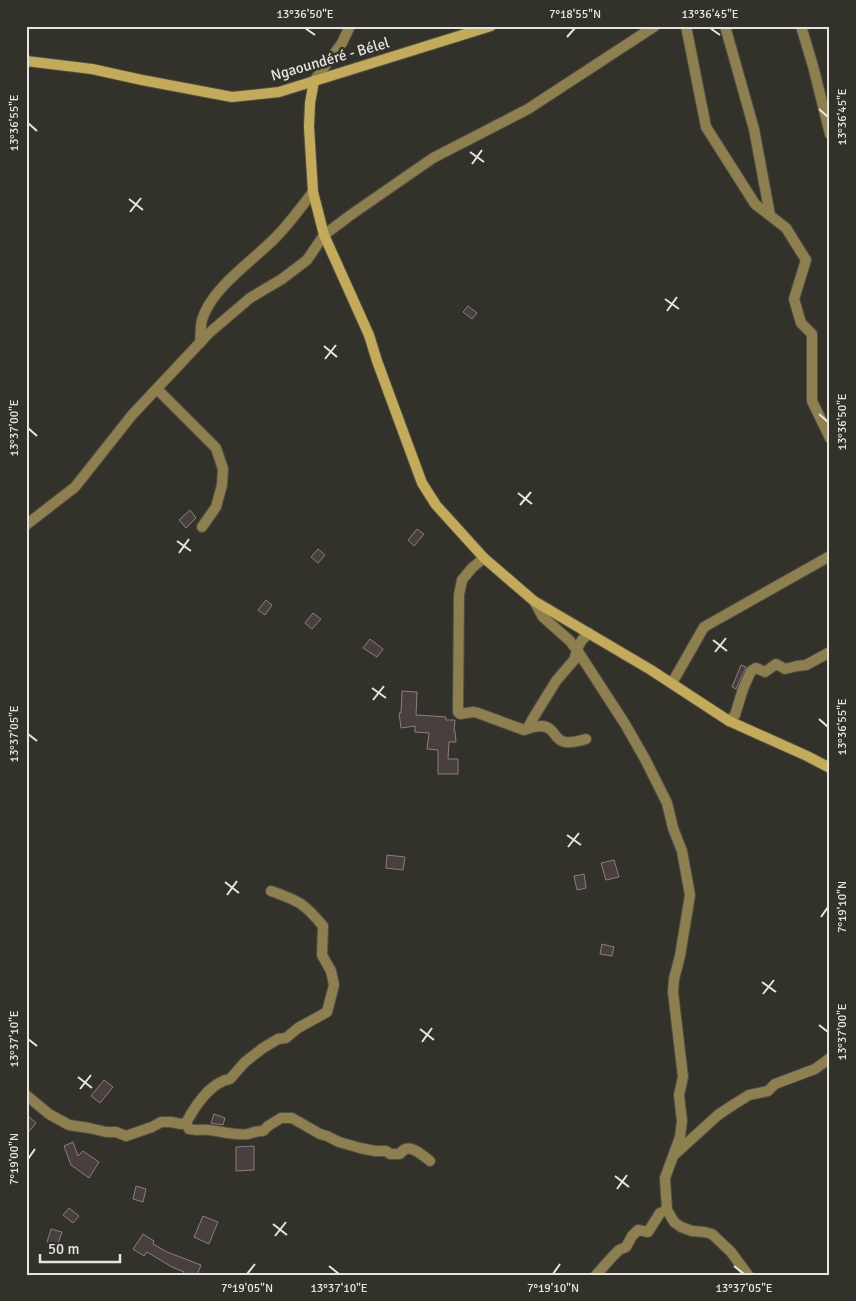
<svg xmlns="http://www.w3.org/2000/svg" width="856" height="1301" font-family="Signika,sans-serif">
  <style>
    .building { fill: #483f3e; stroke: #897f7e }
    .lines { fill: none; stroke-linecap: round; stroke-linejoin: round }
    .street-casing { stroke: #4f4e47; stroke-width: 12 }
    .secondary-casing { stroke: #4f4e47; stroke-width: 12 }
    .street { stroke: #8e7f4e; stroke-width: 10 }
    .secondary { stroke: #c3ab5a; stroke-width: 10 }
    .ticks { fill: none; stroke: #e6e5e0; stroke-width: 2 }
    .labels { text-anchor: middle; stroke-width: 5; stroke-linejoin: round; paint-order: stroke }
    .street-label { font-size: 15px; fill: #e6e5e0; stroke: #32312a }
    .neatline { fill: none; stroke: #e6e5e0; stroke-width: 2 }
    .ticks-label { font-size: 12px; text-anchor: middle; fill: #e6e5e0 }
  </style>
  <rect width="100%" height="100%" fill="#32312a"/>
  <!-- building -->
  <g class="building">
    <polygon points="468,306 477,313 472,319 463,312"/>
    <polygon points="190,510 196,518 186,528 179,520"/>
    <polygon points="417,529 424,534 414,546 408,540"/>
    <polygon points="318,549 325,555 318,563 311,557"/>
    <polygon points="266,600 272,605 265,615 258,610"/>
    <polygon points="313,613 321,619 312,629 305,623"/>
    <polygon points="370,639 383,649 377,657 363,648"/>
    <polygon points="741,665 746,667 736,689 732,687"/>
    <polygon points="402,691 417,692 416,715 433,716 446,717 446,720 455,720 454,731 455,731 456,742 449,742 448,759 458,759 458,774 438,774 438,750 427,749 429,733 415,732 415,726 401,728 399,713 401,713"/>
    <polygon points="387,855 405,857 403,870 386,868"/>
    <polygon points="614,860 619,877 606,880 601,863"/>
    <polygon points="584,874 586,888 577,890 574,876"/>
    <polygon points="602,944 614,947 612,956 600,954"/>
    <polygon points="104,1080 113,1087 100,1103 91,1096"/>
    <polygon points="26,1114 36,1123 26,1135"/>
    <polygon points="214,1114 225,1118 223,1125 211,1123"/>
    <polygon points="73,1142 78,1156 83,1151 99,1162 89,1178 71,1165 64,1146"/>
    <polygon points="254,1146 254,1170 236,1171 236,1147"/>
    <polygon points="136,1186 146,1189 143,1202 133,1199"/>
    <polygon points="69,1208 79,1216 73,1223 63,1215"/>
    <polygon points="203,1216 218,1222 209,1244 194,1237"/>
    <polygon points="51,1229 62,1232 57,1246 47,1242"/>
    <polygon points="143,1234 154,1241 153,1244 167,1252 201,1265 197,1275 183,1275 184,1272 172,1267 147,1252 144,1256 133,1249"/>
  </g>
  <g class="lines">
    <defs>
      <g id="street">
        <polyline points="686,26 706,127 755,204 786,228 806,260 794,299 801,323 812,334 812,401 830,438"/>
        <polyline points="725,26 754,129 770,215"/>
        <polyline points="801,26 813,66 830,134"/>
        <polyline points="314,81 342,43 350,26"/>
        <path d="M200 343C201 336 200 327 202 320 211 288 254 260 276 237 290 223 301 207 313 192"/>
        <polyline points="157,389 216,448 223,469 222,485 216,507 202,527"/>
        <polyline points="26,525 75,487 132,415 209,333 250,298 282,279 307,260 324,235 352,214 433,158 528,109 655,26"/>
        <path d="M484 558 472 568 462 580 459 595 458 712 460 714 473 712 478 713 524 730C532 727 544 723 551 730 555 734 557 739 562 741 567 744 580 741 586 739"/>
        <polyline points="534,601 543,617 570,641 579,653 625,724 645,759 667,803 673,828 682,851 690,895 680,956 674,979 673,992 683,1077 679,1095 682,1121 680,1137 665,1178 667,1210 674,1222 681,1227 692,1231 704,1232 712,1234 731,1252 748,1275"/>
        <polyline points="672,683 704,627 830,556"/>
        <polyline points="729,721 735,715 743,689 751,671 756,668 765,672 776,664 785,669 797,666 806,665 830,652"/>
        <polyline points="528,728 532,720 556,681 574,660 579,645 582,640 589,633"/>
        <path d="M26 1095 49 1114 69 1125 89 1128 106 1132H116L126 1136 152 1127 161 1122H171L181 1124 186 1123C195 1106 211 1082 230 1079L245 1062 263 1048 278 1039 286 1038 298 1028 327 1012 334 985 331 971 322 955 323 926C304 903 299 901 271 891"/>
        <path d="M186 1123 189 1129C196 1131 202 1129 209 1130 219 1131 239 1136 248 1134 255 1132 256 1131 263 1131L268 1126 281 1118H292L320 1134 327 1136 339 1142 360 1148 375 1151H386L390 1154H400C408 1141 422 1155 430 1161"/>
        <polyline points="674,1155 718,1115 733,1105 749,1095 768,1091 775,1084 815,1069 830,1058"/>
        <polyline points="596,1275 613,1256 619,1250 626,1247 632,1236 638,1230 648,1232 660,1213 667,1210"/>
      </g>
      <g id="secondary">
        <polyline points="26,61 92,69 142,80 232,97 279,92 491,26"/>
        <polyline points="314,81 310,103 309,127 313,192 324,235 369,335 377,361 422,483 436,505 484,558 534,601 651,670 729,721 807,756 830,768"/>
      </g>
    </defs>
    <!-- street casing -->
    <use href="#street" class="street-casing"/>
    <!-- secondary casing -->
    <use href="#secondary" class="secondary-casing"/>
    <!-- street -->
    <use href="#street" class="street"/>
    <!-- secondary -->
    <use href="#secondary" class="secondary"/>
  </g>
  <!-- ticks -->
  <path class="ticks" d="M305 28 315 35M710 28 720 35M567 37 575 28M819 109 828 117M28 123 37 131M470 152 484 162M472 164 482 150M129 199 143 210M130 212 141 198M665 299 679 309M667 311 677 297M324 346 337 357M325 359 336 345M819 414 828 422M28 428 37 436M518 493 532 504M520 505 531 492M177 541 191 551M179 553 189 539M713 640 727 651M715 652 726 638M372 688 386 698M373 700 384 686M819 719 828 727M28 734 37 741M567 835 581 845M568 847 579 833M225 882 239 893M227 895 237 881M821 917 828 907M762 982 776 992M763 994 774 980M819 1025 828 1032M420 1029 434 1040M28 1039 37 1046M422 1042 432 1028M78 1077 92 1088M80 1089 91 1075M28 1159 35 1149M615 1176 629 1187M617 1189 627 1175M273 1224 287 1235M275 1236 286 1222M329 1266 339 1274M734 1266 744 1274M247 1274 255 1264M553 1274 560 1264"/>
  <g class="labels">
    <!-- street labels -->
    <g class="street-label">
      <text transform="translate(330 59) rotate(-16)" y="5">Ngaoundéré - Bélel</text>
    </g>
  </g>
  <!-- border -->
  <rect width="856" height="1301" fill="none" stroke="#32312a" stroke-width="55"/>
  <!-- scale -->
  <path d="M40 1254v8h80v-8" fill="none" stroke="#e6e5e0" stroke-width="2.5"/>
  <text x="48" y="1254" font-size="15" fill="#e6e5e0" stroke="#32312a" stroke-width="4" paint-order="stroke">50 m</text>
  <rect x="28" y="28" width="800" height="1246" class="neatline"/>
  <g class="ticks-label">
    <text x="305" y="18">13°36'50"E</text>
    <text x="575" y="18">7°18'55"N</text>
    <text x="710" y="18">13°36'45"E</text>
    <text transform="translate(842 117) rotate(-90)" y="4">13°36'45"E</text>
    <text transform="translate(14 123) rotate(-90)" y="4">13°36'55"E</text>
    <text transform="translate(842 422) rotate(-90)" y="4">13°36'50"E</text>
    <text transform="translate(14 428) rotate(-90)" y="4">13°37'00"E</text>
    <text transform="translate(842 727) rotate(-90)" y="4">13°36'55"E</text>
    <text transform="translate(14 734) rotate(-90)" y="4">13°37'05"E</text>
    <text transform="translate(842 907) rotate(-90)" y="4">7°19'10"N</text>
    <text transform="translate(842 1032) rotate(-90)" y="4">13°37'00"E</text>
    <text transform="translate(14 1039) rotate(-90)" y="4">13°37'10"E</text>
    <text transform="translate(14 1159) rotate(-90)" y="4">7°19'00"N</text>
    <text x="247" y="1292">7°19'05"N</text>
    <text x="339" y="1292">13°37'10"E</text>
    <text x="553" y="1292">7°19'10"N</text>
    <text x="744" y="1292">13°37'05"E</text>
  </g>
</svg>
